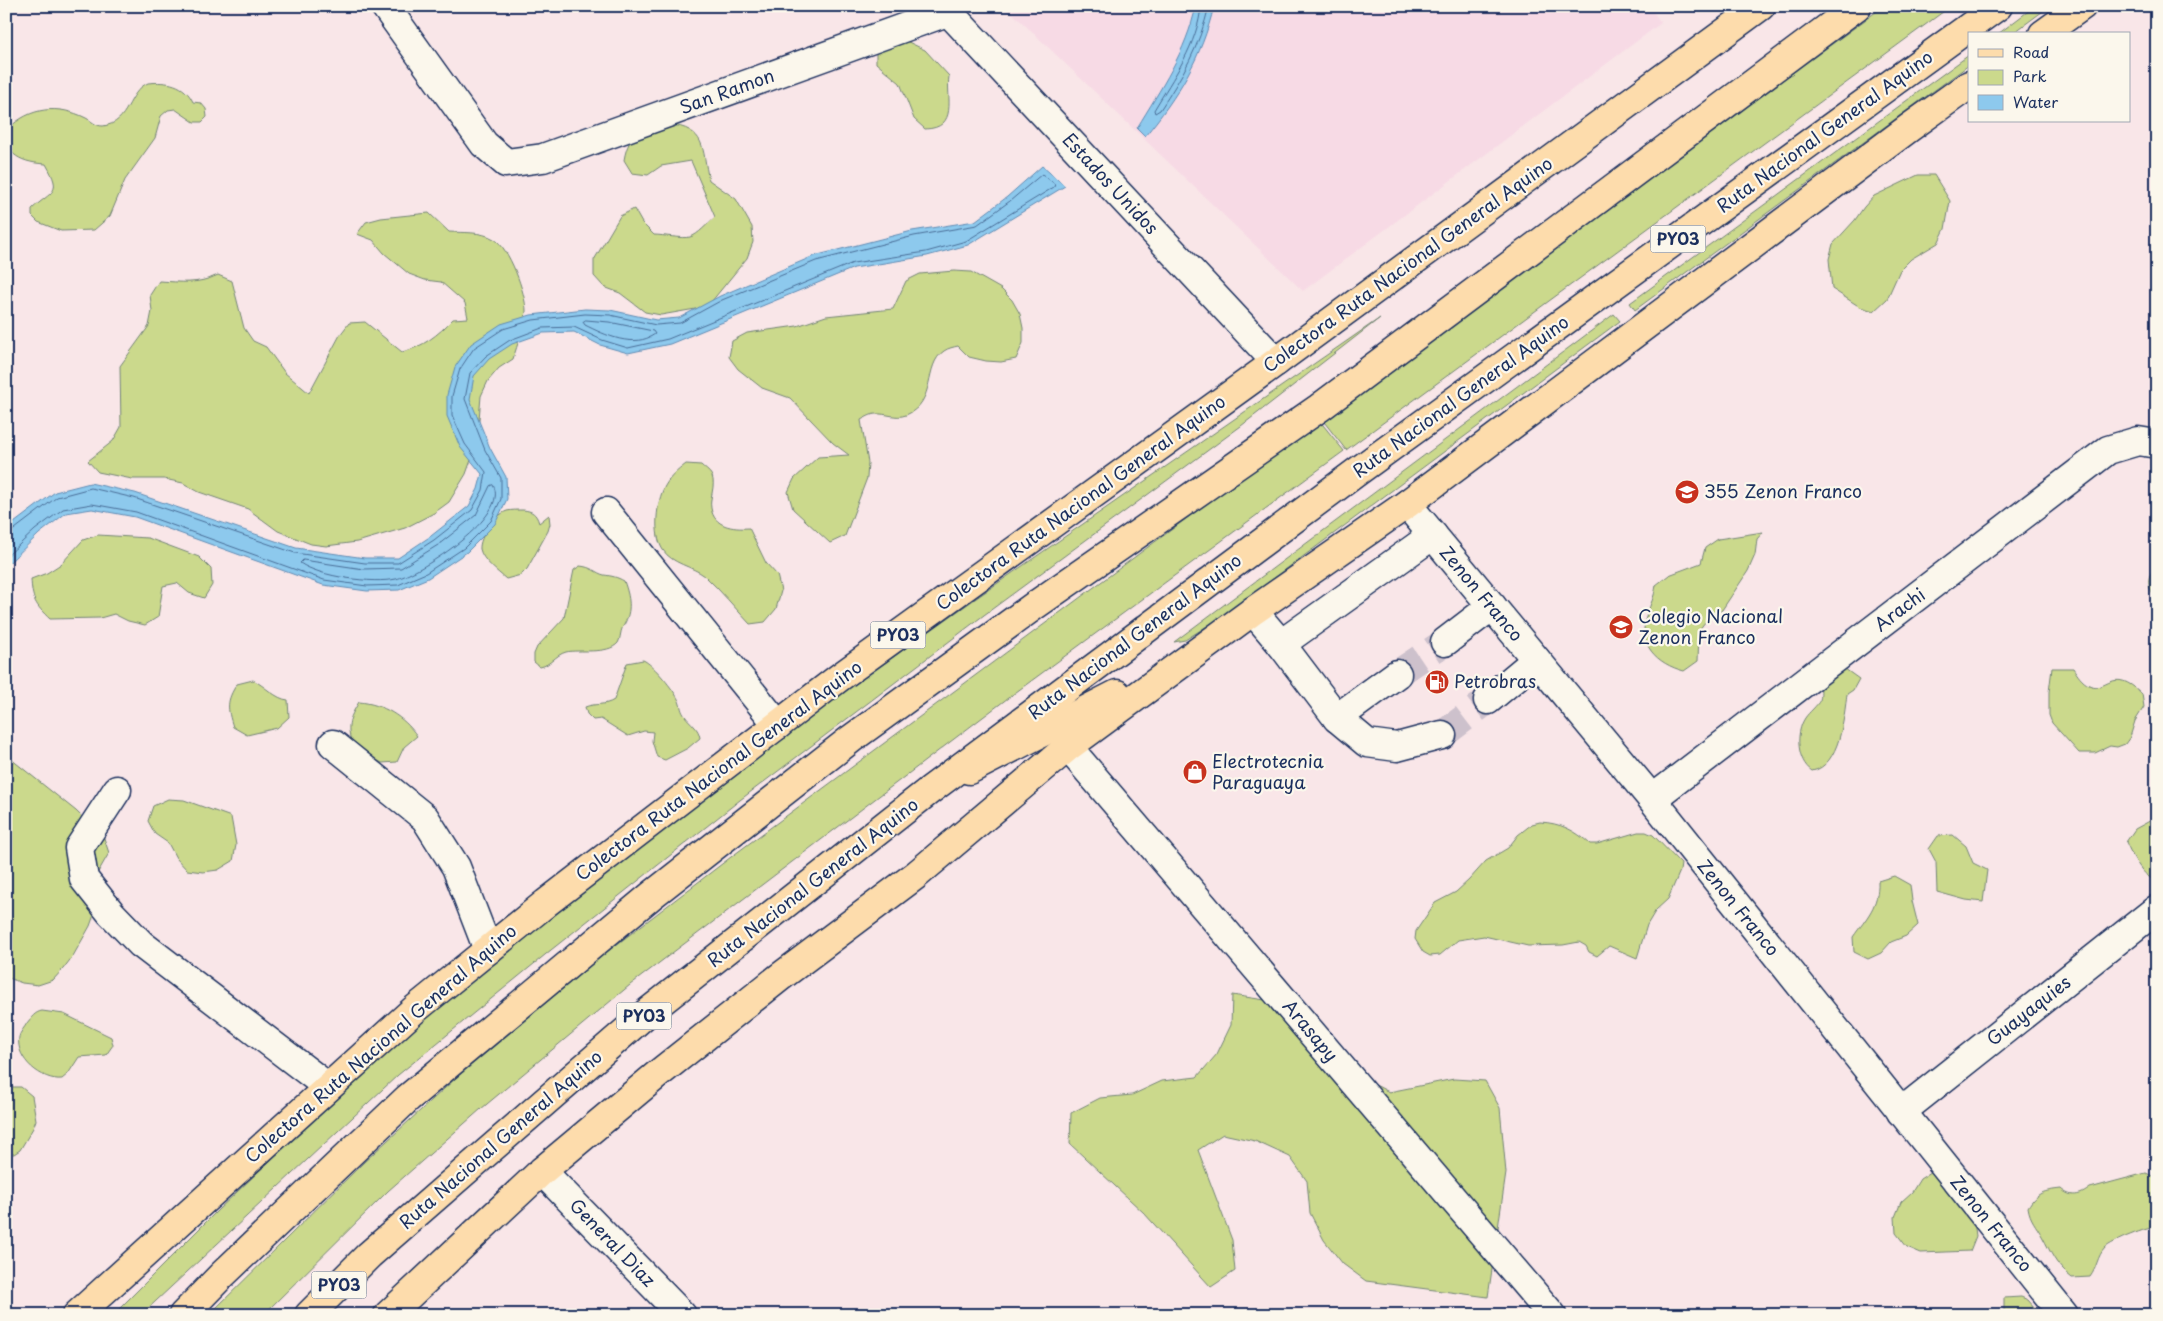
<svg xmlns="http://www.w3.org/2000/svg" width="2163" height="1321" font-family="'Playpen Sans',sans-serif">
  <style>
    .built { fill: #f7dae5 }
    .green { fill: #cbd98c; stroke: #738475 }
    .water { fill: #8dc9ed; stroke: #5f8bb4 }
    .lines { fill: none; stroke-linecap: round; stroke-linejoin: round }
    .shore { stroke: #496d97; stroke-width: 1 }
    .minor-tunnel { stroke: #cdc1cc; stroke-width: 28; stroke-dasharray: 28 14; stroke-linecap: butt }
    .minor-casing { stroke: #1b2f5e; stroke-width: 31 }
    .major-casing { stroke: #1b2f5e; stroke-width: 31 }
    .highway-casing { stroke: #1b2f5e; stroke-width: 31 }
    .minor { stroke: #fbf7ec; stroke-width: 28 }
    .major { stroke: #fddcac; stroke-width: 28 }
    .highway { stroke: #fddcac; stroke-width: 28 }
    .labels { text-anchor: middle; stroke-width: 4.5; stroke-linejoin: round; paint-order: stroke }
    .shield { fill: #fbf7ec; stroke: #5e6b89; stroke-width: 1 }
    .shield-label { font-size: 16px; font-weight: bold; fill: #1b2f5e }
    .street-label { font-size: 18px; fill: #1b2f5e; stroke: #fbf7ec }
    .poi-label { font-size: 18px; fill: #1b2f5e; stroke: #fbf7ec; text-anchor: start }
  </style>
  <rect width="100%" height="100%" fill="#f9e6e8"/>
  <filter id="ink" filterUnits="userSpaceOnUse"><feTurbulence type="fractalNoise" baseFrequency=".02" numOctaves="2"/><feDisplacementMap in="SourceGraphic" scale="10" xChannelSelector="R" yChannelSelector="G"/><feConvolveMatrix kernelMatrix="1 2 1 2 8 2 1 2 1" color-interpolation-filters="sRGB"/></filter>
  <g filter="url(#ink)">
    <!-- built -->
    <polygon class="built" points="1005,6 1649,6 1661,23 1303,291"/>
    <!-- green -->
    <g class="green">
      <polygon points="1884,6 1951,6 1346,450 1321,418"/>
      <polygon points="2035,6 2050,6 2012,34 1998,34"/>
      <path d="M902 39 925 50 949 76C946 98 959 128 925 129L914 119 900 83 876 63V54L879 47Z"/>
      <polygon points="1969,55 1969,65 1635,310 1630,303"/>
      <path d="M148 83C167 81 185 84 193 102L201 103 206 109 207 117 202 122H194L175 109 168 110 161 116 155 138 125 180 110 216 94 230 61 231 38 222 32 216V209C52 190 63 194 46 164 25 163 1 156 8 129 30 107 58 104 86 118 92 121 95 126 103 126 130 123 127 92 148 83Z"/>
      <path d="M667 124C708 129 701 148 709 180L736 199 752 227 753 242 747 258 707 307 661 315 645 312 620 293 604 287 594 276V260L620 216 634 209 642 223 654 235C663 235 683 239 690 237 698 235 708 223 715 217L691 161 661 166 648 175 632 173 624 160C629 131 641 132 667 124Z"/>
      <polygon points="1918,175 1934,175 1950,201 1945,229 1938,243 1911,259 1900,270 1887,299 1874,311 1860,307 1832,289 1829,259 1833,244 1855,220 1864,207 1874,196"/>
      <path d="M429 213 449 232C463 233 481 231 494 239 509 247 526 294 526 311 525 325 517 345 513 359L499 368 488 381 481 396 477 443 466 474 449 502 434 513 405 528 357 542 326 546 311 544 278 531 248 509 199 492 183 483 164 479H132L98 472 88 461 113 441 121 427 120 366 149 326 152 311 150 295 159 281C181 282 197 285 218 275L232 281 244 328 253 341 266 347 285 373 309 393 340 335 349 323 365 322 402 352C423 347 438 335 453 319L468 318 465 303 441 282 425 280 409 274 384 253 373 240 357 234 366 222 381 218Z"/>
      <path d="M954 271 971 272 1001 289 1012 300 1020 314 1023 328V343L1016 359 1001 362 986 361 969 357 958 346C954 347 948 348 944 351 923 365 937 402 906 415 896 419 886 413 876 414 871 414 865 418 861 420L868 463 867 478 845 536 830 543 793 509 788 492 794 479 818 457 849 455 833 443 790 398 762 388 738 369 729 357 732 341 747 333 797 326 826 316 893 309 906 281 920 274Z"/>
      <polygon points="1614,314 1620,321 1223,616 1185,640 1174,642"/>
      <polygon points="1380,318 1241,426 984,615 740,800 551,950 398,1075 141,1315 113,1315 219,1209 385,1052 533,929 725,777 972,601"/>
      <polygon points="1319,420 1344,451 1008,698 630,985 481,1109 388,1191 263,1315 209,1315 364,1162 456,1078 603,955 731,857"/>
      <path d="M686 464 701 465C704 468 710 472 712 476 716 486 709 498 711 508 714 527 733 529 749 528L766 563 777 575 781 591 776 609 765 622 750 624C735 608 721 591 705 576 692 566 672 564 663 550 653 535 656 502 665 486 670 477 677 471 686 464Z"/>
      <path d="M523 510C532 511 536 513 539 523L549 515 550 524 548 531 527 569 521 575 506 579C498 572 482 560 480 549 479 537 495 515 507 511 511 510 518 510 523 510Z"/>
      <path d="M1763 532 1757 539 1755 555 1748 571 1722 610 1709 617 1699 630 1698 661 1684 671C1657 664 1636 644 1647 614 1651 602 1654 599 1656 585L1669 575 1701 563 1705 548 1718 539Z"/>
      <path d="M98 535 148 538 199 557 211 569 212 585 204 598 189 593 177 583 163 586 158 617 145 625 128 621 114 614 100 618 50 619C35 605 32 599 31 579L47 573 61 564 83 540Z"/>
      <path d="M580 566C592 567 596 573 604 575 612 576 617 577 624 581 630 598 632 610 624 625 620 630 621 638 618 643 608 655 578 649 566 652 555 655 551 665 540 667L534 662V654L537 647 564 618 574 570Z"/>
      <path d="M2157 567V599C2147 590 2145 575 2157 567Z"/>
      <path d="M643 660C653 664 675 691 679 701 681 706 681 711 685 716 690 723 699 728 700 738L688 748 665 760 657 757 652 741 653 732 644 731 628 736 601 719 593 720 587 714 585 707C595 703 605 706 614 700L627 663Z"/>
      <path d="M1838 664 1859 679 1853 690 1847 694C1844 717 1840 766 1812 771 1797 761 1795 733 1805 718 1809 712 1817 706 1820 700 1822 694 1820 683 1820 676Z"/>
      <path d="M2052 668H2073C2077 674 2082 682 2089 685 2107 694 2112 664 2142 694L2144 707 2135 721 2130 737 2125 744 2117 747 2110 746 2095 753H2079L2052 723 2049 715V692Z"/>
      <path d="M253 680C265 686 276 699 288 700L289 717 277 728 247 735 233 727C227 708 226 701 237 684Z"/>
      <path d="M359 702C383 704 404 717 417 736L404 747 397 762 382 763 353 747C346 727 348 720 359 702Z"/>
      <polygon points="6,755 76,811 104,838 109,853 93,881 95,912 90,926 73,956 63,969 53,980 38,985 22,983 6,977"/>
      <polygon points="168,799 184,800 231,817 236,845 233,861 218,870 203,872 187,870 176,858 168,843 155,834 148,821 153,806"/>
      <path d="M2157 817V881C2142 877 2132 855 2126 842L2135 829Z"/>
      <path d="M1540 822C1560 823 1575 830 1590 844H1597L1638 832H1646L1653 835 1681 864 1680 871 1668 899 1656 910 1647 925 1637 958 1609 946 1597 956 1589 952 1586 946 1579 942 1563 945 1528 946 1484 936 1458 940 1440 955 1430 956 1423 952 1415 939 1416 931 1435 903 1456 892 1469 880 1486 861 1508 848 1518 835 1532 824Z"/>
      <polygon points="1953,835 1966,846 1973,863 1987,870 1983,902 1966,900 1937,892 1936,862 1929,849 1938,836"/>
      <path d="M1894 876 1910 885 1912 901 1918 925 1906 936 1891 942 1881 953 1868 959 1854 952 1853 937C1867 917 1879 906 1878 881Z"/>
      <polygon points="1232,995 1265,1000 1313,1051 1345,1050 1360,1077 1389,1092 1454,1079 1485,1081 1500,1108 1506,1173 1488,1297 1366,1281 1343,1264 1324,1240 1310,1213 1307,1181 1290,1157 1255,1141 1223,1134 1198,1150 1232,1240 1235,1271 1211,1287 1144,1213 1070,1144 1071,1113 1100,1098 1132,1095 1162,1081 1197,1077 1217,1054 1231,1025"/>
      <path d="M42 1011 64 1014 111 1037 113 1045 106 1055 79 1057 68 1074 62 1079C42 1081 15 1059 19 1037 20 1032 25 1027 27 1023 31 1018 35 1012 42 1011Z"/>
      <polygon points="13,1087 21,1087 32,1096 36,1120 33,1128 20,1150 14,1154 6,1154 6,1090"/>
      <polygon points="1934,1170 1972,1206 1976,1236 1970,1251 1921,1253 1907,1247 1896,1233 1895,1217 1901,1202 1912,1192 1920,1179"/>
      <path d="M2146 1173 2157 1178V1227C2148 1227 2112 1241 2105 1248 2097 1256 2097 1268 2090 1277L2072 1278C2055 1265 2052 1254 2042 1236 2036 1225 2030 1220 2028 1207 2037 1192 2044 1191 2061 1189 2071 1198 2080 1196 2090 1188Z"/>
      <polygon points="2021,1297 2028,1300 2041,1315 2004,1315 2004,1298"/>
    </g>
    <!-- water -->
    <g class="water">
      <path d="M1196 6H1214C1202 57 1178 96 1145 136L1137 128C1161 88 1186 52 1196 6Z"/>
      <polygon points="1042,166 1065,186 968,245 927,256 854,268 670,344 628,353 600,345 574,332 543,333 512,344 489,359 474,376 470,399 490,448 506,477 507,499 495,524 467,552 428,578 399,590 367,591 323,585 135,517 92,509 66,513 39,534 10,562 6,562 6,529 55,492 90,483 135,493 296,548 365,558 398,558 431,536 469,506 478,489 482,474 460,447 447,416 447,395 455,367 471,344 501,324 531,315 585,309 610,310 656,320 679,318 720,296 814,256 912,231 975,221 1007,197"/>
    </g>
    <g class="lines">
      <!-- shore -->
      <g class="shore">
        <path d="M1201 6C1198 44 1173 78 1154 110L1155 113 1160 110C1183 75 1199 48 1209 6"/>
        <path d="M586 320 609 322 653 331 655 334C634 349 605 335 585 325L583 322Z"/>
        <path d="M493 485C512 515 421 573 396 579 373 584 320 577 300 563L303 560 364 569 401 568 438 545 476 515 490 486Z"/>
        <polyline points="6,533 11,532 57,497 91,488 134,498 295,553 365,563 398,563 434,540 472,510 483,490 486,472 465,444 452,415 452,396 460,369 474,348 503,329 533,320 585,314 610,315 656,325 680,323 722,300 816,261 914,236 977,225 1010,201 1042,174 1055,184 1054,187 966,241 926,252 853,263 668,339 628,348 602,340 574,327 542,328 510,340 486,356 470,373 465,399 485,450 501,478 501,499 491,521 464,548 426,573 398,585 367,586 324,580 136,512 92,504 63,509 35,530 6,557"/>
      </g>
      <!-- minor-tunnel -->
      <g class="minor-tunnel">
        <polyline points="1397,674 1445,642"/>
        <polyline points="1442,735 1488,700"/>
      </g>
      <defs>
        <g id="minor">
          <polyline points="385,6 484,144 506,163 543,158 947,12"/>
          <polyline points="943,6 1276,362"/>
          <polyline points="1407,504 1652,799 2064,1315"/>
          <polyline points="606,512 778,725"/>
          <polyline points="1253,611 1281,644 1337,718 1367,743 1397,747 1442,735"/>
          <polyline points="1445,642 1492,606"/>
          <polyline points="1281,644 1433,535"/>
          <polyline points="1488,700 1536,660"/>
          <polyline points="1337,718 1397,674"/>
          <polyline points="333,744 425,818 456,867 488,950"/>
          <polyline points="1068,747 1552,1315"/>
          <polyline points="117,790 79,848 84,879 111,913 141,944 328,1087"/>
          <polyline points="1652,799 2108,450 2138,441 2157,444"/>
          <polyline points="1901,1112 2157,909"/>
          <polyline points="542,1171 682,1315"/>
        </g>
        <g id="major">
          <polyline points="2043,34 2082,6"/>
          <polyline points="969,770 1117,694"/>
          <polyline points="77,1315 414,1010 546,903 840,677 1276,362 1761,6"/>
          <polyline points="388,1315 542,1171 658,1074 780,977 916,875 1068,747 1253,611 1407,504 1909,128 1969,85"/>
        </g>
        <g id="highway">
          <polyline points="183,1315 221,1276 408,1098 652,895 851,739 1034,606 1319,408 1857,6"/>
          <polyline points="309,1315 369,1255 648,1012 930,790 1358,471 1998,6"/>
        </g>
      </defs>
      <!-- minor casing -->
      <use href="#minor" class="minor-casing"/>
      <!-- major casing -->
      <use href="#major" class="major-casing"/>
      <!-- highway casing -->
      <use href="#highway" class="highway-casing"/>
      <!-- minor -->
      <use href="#minor" class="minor"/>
      <!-- major -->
      <use href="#major" class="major"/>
      <!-- highway -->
      <use href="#highway" class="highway"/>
    </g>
  </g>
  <!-- icons -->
  <defs>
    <symbol id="school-disc" viewBox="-11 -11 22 22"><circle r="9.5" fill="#c8321e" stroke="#fbf7ec"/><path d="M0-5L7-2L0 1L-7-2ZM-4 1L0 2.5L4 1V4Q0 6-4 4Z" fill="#fff"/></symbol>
    <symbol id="fuel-disc" viewBox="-11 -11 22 22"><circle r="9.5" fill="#c8321e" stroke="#fbf7ec"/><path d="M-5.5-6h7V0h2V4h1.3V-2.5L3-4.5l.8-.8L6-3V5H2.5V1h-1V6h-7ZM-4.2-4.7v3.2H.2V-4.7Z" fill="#fff"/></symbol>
    <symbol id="shop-disc" viewBox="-11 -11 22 22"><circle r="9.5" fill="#c8321e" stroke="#fbf7ec"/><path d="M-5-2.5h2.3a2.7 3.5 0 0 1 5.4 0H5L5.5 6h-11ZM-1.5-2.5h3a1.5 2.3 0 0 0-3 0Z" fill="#fff"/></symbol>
  </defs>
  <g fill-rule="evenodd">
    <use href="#school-disc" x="1673" y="478" width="28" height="28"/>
    <use href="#school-disc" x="1607" y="613" width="28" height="28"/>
    <use href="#fuel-disc" x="1423" y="668" width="28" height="28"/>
    <use href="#shop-disc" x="1181" y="758" width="28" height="28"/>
  </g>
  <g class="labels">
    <!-- shield labels -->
    <g class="shield">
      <rect x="1650.5" y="225.5" width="55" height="27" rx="4"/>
      <rect x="870.5" y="621.5" width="55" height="27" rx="4"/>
      <rect x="616.5" y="1002.5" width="55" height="27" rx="4"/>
      <rect x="311.5" y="1271.5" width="55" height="27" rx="4"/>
    </g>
    <g class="shield-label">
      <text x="1678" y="245">PY03</text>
      <text x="898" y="641">PY03</text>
      <text x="644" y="1022">PY03</text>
      <text x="339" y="1291">PY03</text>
    </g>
    <!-- street labels -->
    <g class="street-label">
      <text transform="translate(727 92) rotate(-20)" y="6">San Ramon</text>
      <text transform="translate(1825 132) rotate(-36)" y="6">Ruta Nacional General Aquino</text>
      <text transform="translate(1110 184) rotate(47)" y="6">Estados Unidos</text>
      <text transform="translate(1408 265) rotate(-36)" y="6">Colectora Ruta Nacional General Aquino</text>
      <text transform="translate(1461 397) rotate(-36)" y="6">Ruta Nacional General Aquino</text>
      <text transform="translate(1081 503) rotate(-36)" y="6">Colectora Ruta Nacional General Aquino</text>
      <text transform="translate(1481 594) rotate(50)" y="6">Zenon Franco</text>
      <text transform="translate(1900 610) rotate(-37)" y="6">Arachi</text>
      <text transform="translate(1135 637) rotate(-37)" y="6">Ruta Nacional General Aquino</text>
      <text transform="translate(719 771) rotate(-37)" y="6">Colectora Ruta Nacional General Aquino</text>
      <text transform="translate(813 883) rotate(-38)" y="6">Ruta Nacional General Aquino</text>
      <text transform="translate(1738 908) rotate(51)" y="6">Zenon Franco</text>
      <text transform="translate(2029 1011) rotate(-38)" y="6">Guayaquies</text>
      <text transform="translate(1310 1031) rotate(50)" y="6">Arasapy</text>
      <text transform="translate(381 1044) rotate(-41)" y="6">Colectora Ruta Nacional General Aquino</text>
      <text transform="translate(501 1140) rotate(-41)" y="6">Ruta Nacional General Aquino</text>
      <text transform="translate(1991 1224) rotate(51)" y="6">Zenon Franco</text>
      <text transform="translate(612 1243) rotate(46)" y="6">General Diaz</text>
    </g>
    <!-- poi labels -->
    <g class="poi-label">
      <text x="1704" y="498">355 Zenon Franco</text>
      <text x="1638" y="623">Colegio Nacional<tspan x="1638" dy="21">Zenon Franco</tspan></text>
      <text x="1454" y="688">Petrobras</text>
      <text x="1212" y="768">Electrotecnia<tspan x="1212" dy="21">Paraguaya</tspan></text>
    </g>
  </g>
  <!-- margin -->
  <rect width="2163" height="1321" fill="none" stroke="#fbf7ec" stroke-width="25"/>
  <rect x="12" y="12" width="2138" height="1296" fill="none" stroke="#1b2f5e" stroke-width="2" filter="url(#ink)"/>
  <!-- legend -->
  <rect x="1968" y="32" width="162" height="90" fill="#fbf7ec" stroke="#a1a7b3"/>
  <rect x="1978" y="49" width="25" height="8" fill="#fddcac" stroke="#a1a7b3"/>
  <text x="2013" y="58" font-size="15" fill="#1b2f5e">Road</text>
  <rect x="1978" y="70" width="25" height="15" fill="#cbd98c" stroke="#a1a7b3"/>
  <text x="2013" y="82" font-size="15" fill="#1b2f5e">Park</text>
  <rect x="1978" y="95" width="25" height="15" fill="#8dc9ed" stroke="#a1a7b3"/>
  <text x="2013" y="108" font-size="15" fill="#1b2f5e">Water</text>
</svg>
